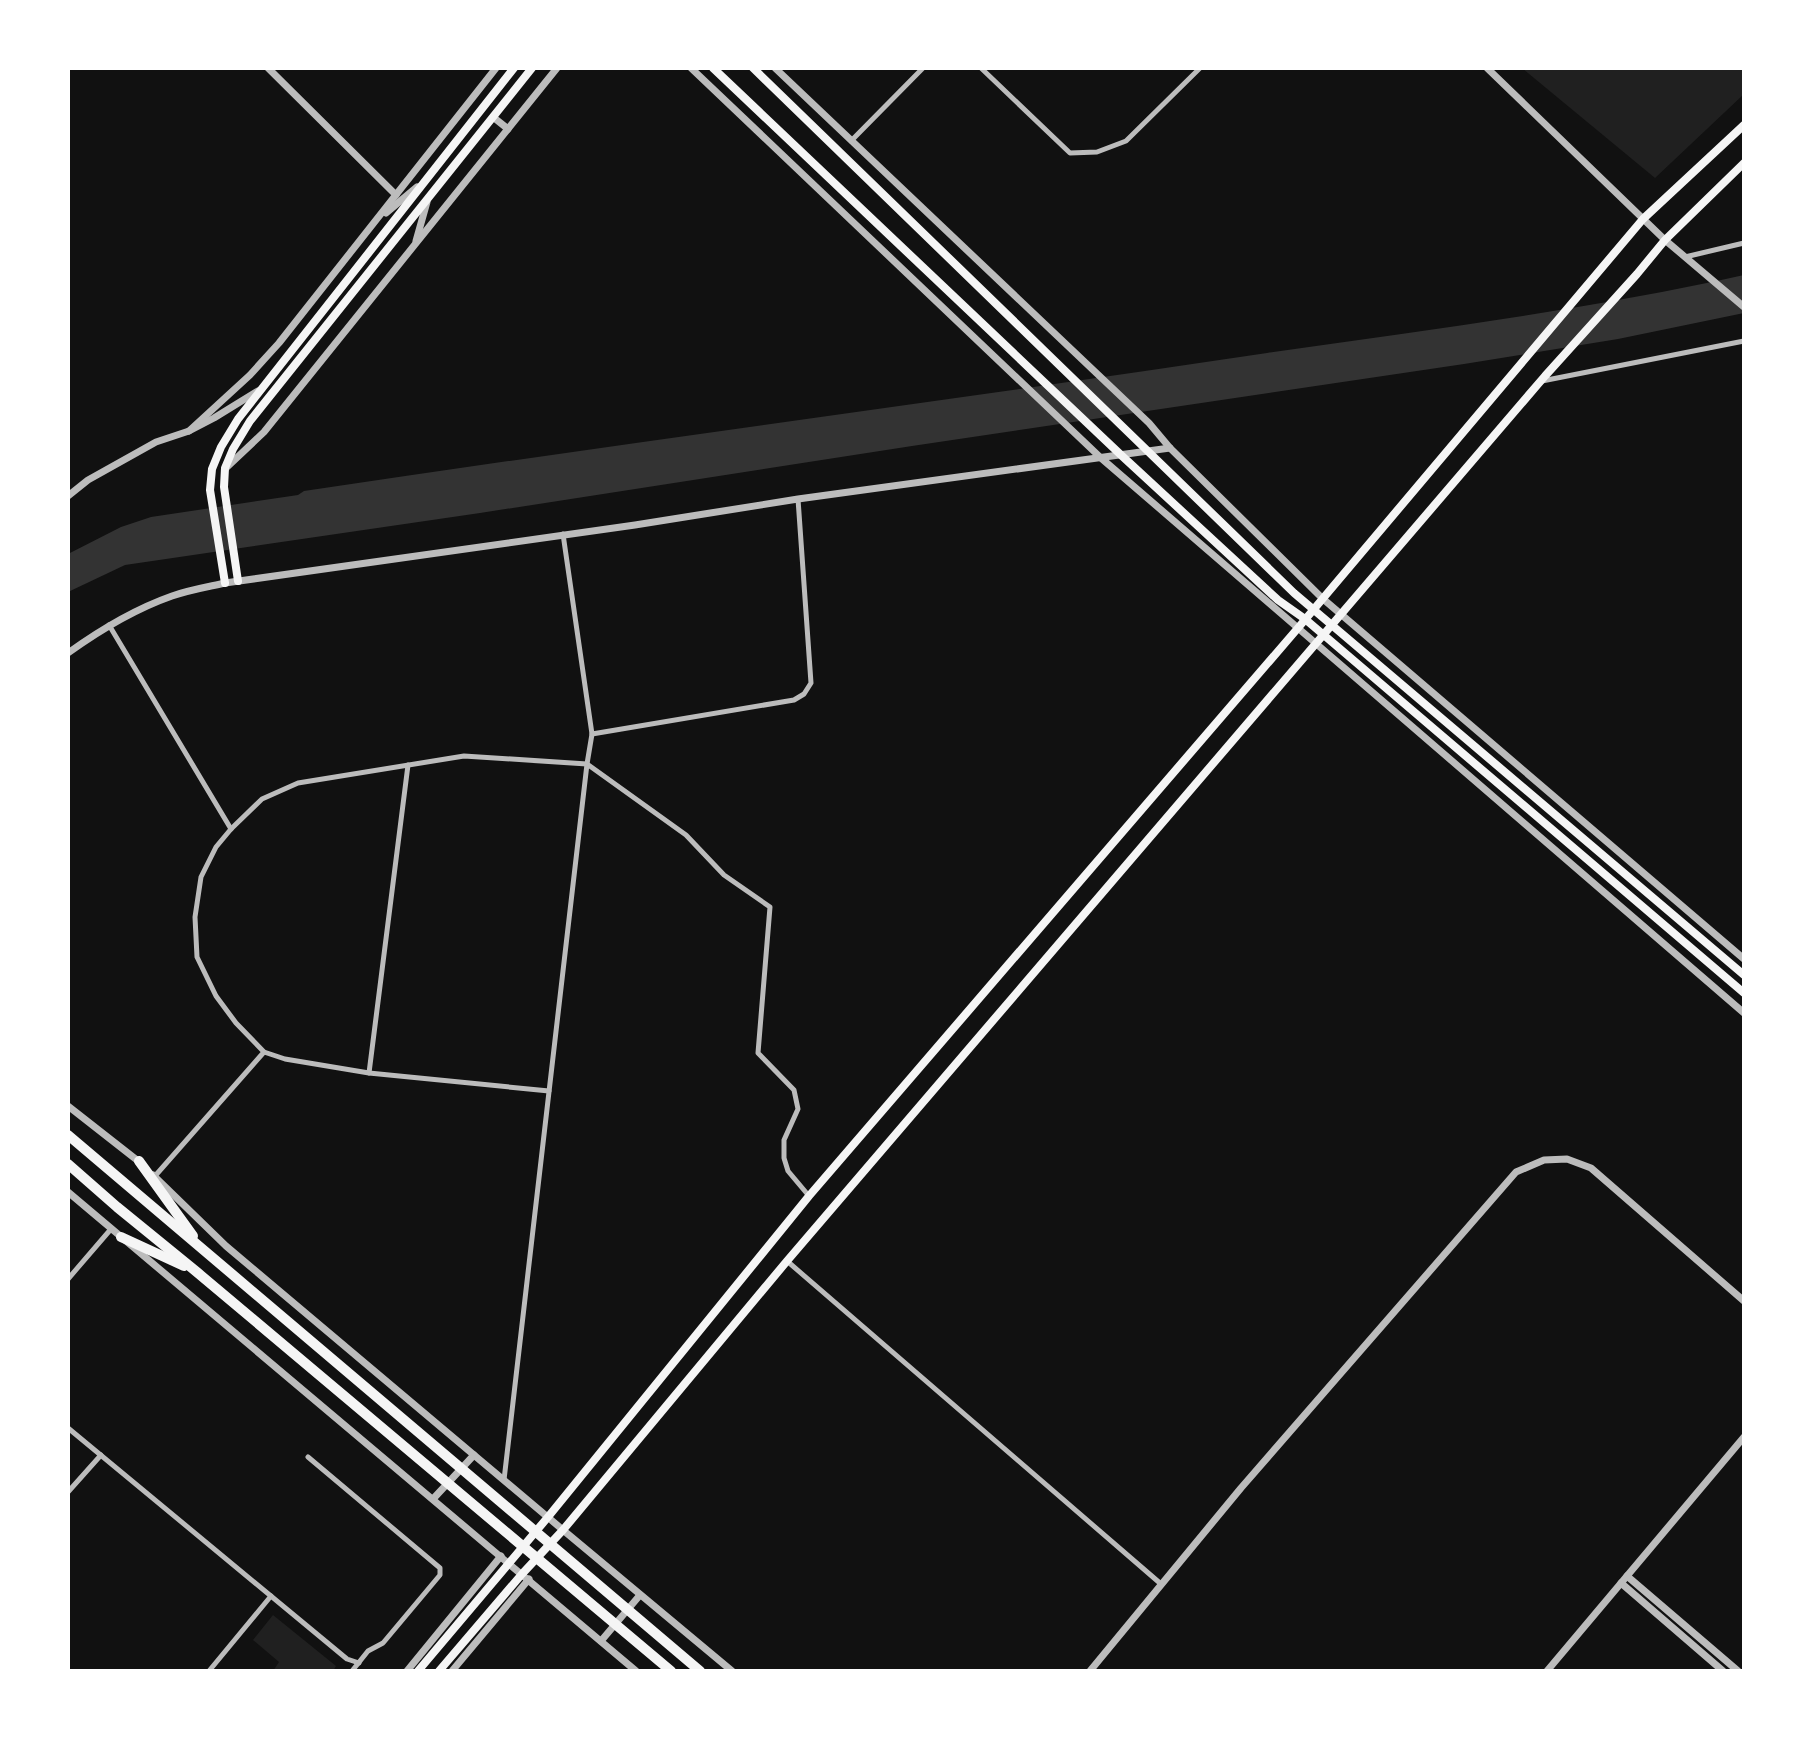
<svg xmlns="http://www.w3.org/2000/svg" width="1812" height="1739" font-family="Spectral,serif">
  <style>
    .green { fill: #202020 }
    .water { fill: #333 }
    .lines { fill: none; stroke-linecap: round; stroke-linejoin: round }
    .minor { stroke: #bcbcbc; stroke-width: 5 }
    .tertiary { stroke: #bcbcbc; stroke-width: 7 }
    .secondary { stroke: #f5f5f5; stroke-width: 8 }
    .trunk { stroke: #f5f5f5; stroke-width: 10 }
  </style>
  <rect width="100%" height="100%" fill="#111"/>
  <!-- green -->
  <g class="green">
    <polygon points="1522,68 1744,68 1744,94 1655,178"/>
    <polygon points="273,1615 336,1666 333,1671 273,1671 279,1662 253,1640"/>
  </g>
  <!-- water -->
  <path class="water" d="M1744 275V313L1618 339 1464 364 912 446 480 513 125 565 68 592V554L121 527 151 517 298 495 304 491C624 443 946 401 1267 353 1426 330 1587 310 1744 275Z"/>
  <g class="lines">
    <!-- minor -->
    <g class="minor">
      <polyline points="981,68 1070,153 1097,152 1126,141 1200,68"/>
      <polyline points="851,141 923,68"/>
      <polyline points="1685,257 1744,243"/>
      <polyline points="1542,381 1744,341"/>
      <polyline points="109,625 231,829"/>
      <polyline points="592,734 794,700 804,694 811,683 798,499"/>
      <polyline points="264,1052 285,1059 369,1073 549,1091"/>
      <polyline points="369,1073 408,765"/>
      <polyline points="155,1176 264,1052 236,1023 216,996 197,957 195,917 201,877 216,847 231,829 262,799 298,783 464,756 587,764 686,835 724,875 770,907 758,1053 794,1090 798,1109 784,1140 784,1158 788,1171 809,1196"/>
      <polyline points="787,1261 1161,1584"/>
      <polyline points="68,1279 111,1229"/>
      <polyline points="68,1428 347,1659 359,1663"/>
      <polyline points="308,1457 440,1568 440,1575 383,1643 368,1651 352,1671"/>
      <polyline points="504,1480 587,764 592,734 563,534"/>
      <polyline points="68,1492 101,1455"/>
      <polyline points="209,1671 271,1596"/>
    </g>
    <!-- tertiary -->
    <g class="tertiary">
      <polyline points="268,68 396,195"/>
      <polyline points="691,68 1101,458 1744,1013"/>
      <polyline points="775,68 1149,423 1170,448 1322,598 1744,959"/>
      <polyline points="1487,68 1665,240 1744,307"/>
      <polyline points="493,117 508,129"/>
      <polyline points="386,213 417,187"/>
      <polyline points="416,241 427,202"/>
      <polyline points="189,431 250,375 279,343 496,68"/>
      <polyline points="226,468 264,432 557,68"/>
      <polyline points="68,496 88,480 156,442 189,431 214,418 258,391"/>
      <path d="M68 653C100 630 135 609 172 596 189 590 207 587 225 583L635 525 798 499 1170 448"/>
      <polyline points="68,1106 142,1164"/>
      <polyline points="153,1175 226,1246 563,1530 732,1671"/>
      <polyline points="68,1192 636,1671"/>
      <polyline points="433,1499 474,1455"/>
      <polyline points="1627,1576 1738,1671"/>
      <polyline points="1621,1583 1723,1671"/>
      <polyline points="601,1641 640,1595"/>
      <polyline points="407,1671 501,1556"/>
      <polyline points="452,1671 529,1579"/>
      <polyline points="1090,1671 1241,1488 1516,1172 1544,1160 1567,1159 1591,1168 1744,1301"/>
      <polyline points="1547,1671 1744,1437"/>
    </g>
    <!-- secondary -->
    <g class="secondary">
      <polyline points="713,68 1121,455 1278,600 1305,619 1744,993"/>
      <polyline points="753,68 1294,593 1744,975"/>
      <polyline points="238,581 224,487 225,468 233,449 250,421 532,68"/>
      <polyline points="225,583 210,490 212,469 221,447 238,419 514,68"/>
      <polyline points="418,1671 548,1517 809,1196 1298,628 1643,219 1744,125"/>
      <polyline points="439,1671 522,1574 563,1530 787,1261 1545,376 1637,274 1665,240 1744,163"/>
    </g>
    <!-- trunk -->
    <g class="trunk">
      <polyline points="68,1135 700,1671"/>
      <polyline points="139,1161 193,1236"/>
      <polyline points="68,1164 117,1207 198,1273 671,1671"/>
      <polyline points="121,1237 184,1266"/>
    </g>
  </g>
  <!-- border -->
  <rect width="1812" height="1739" fill="none" stroke="#ffffff" stroke-width="140"/>
</svg>
